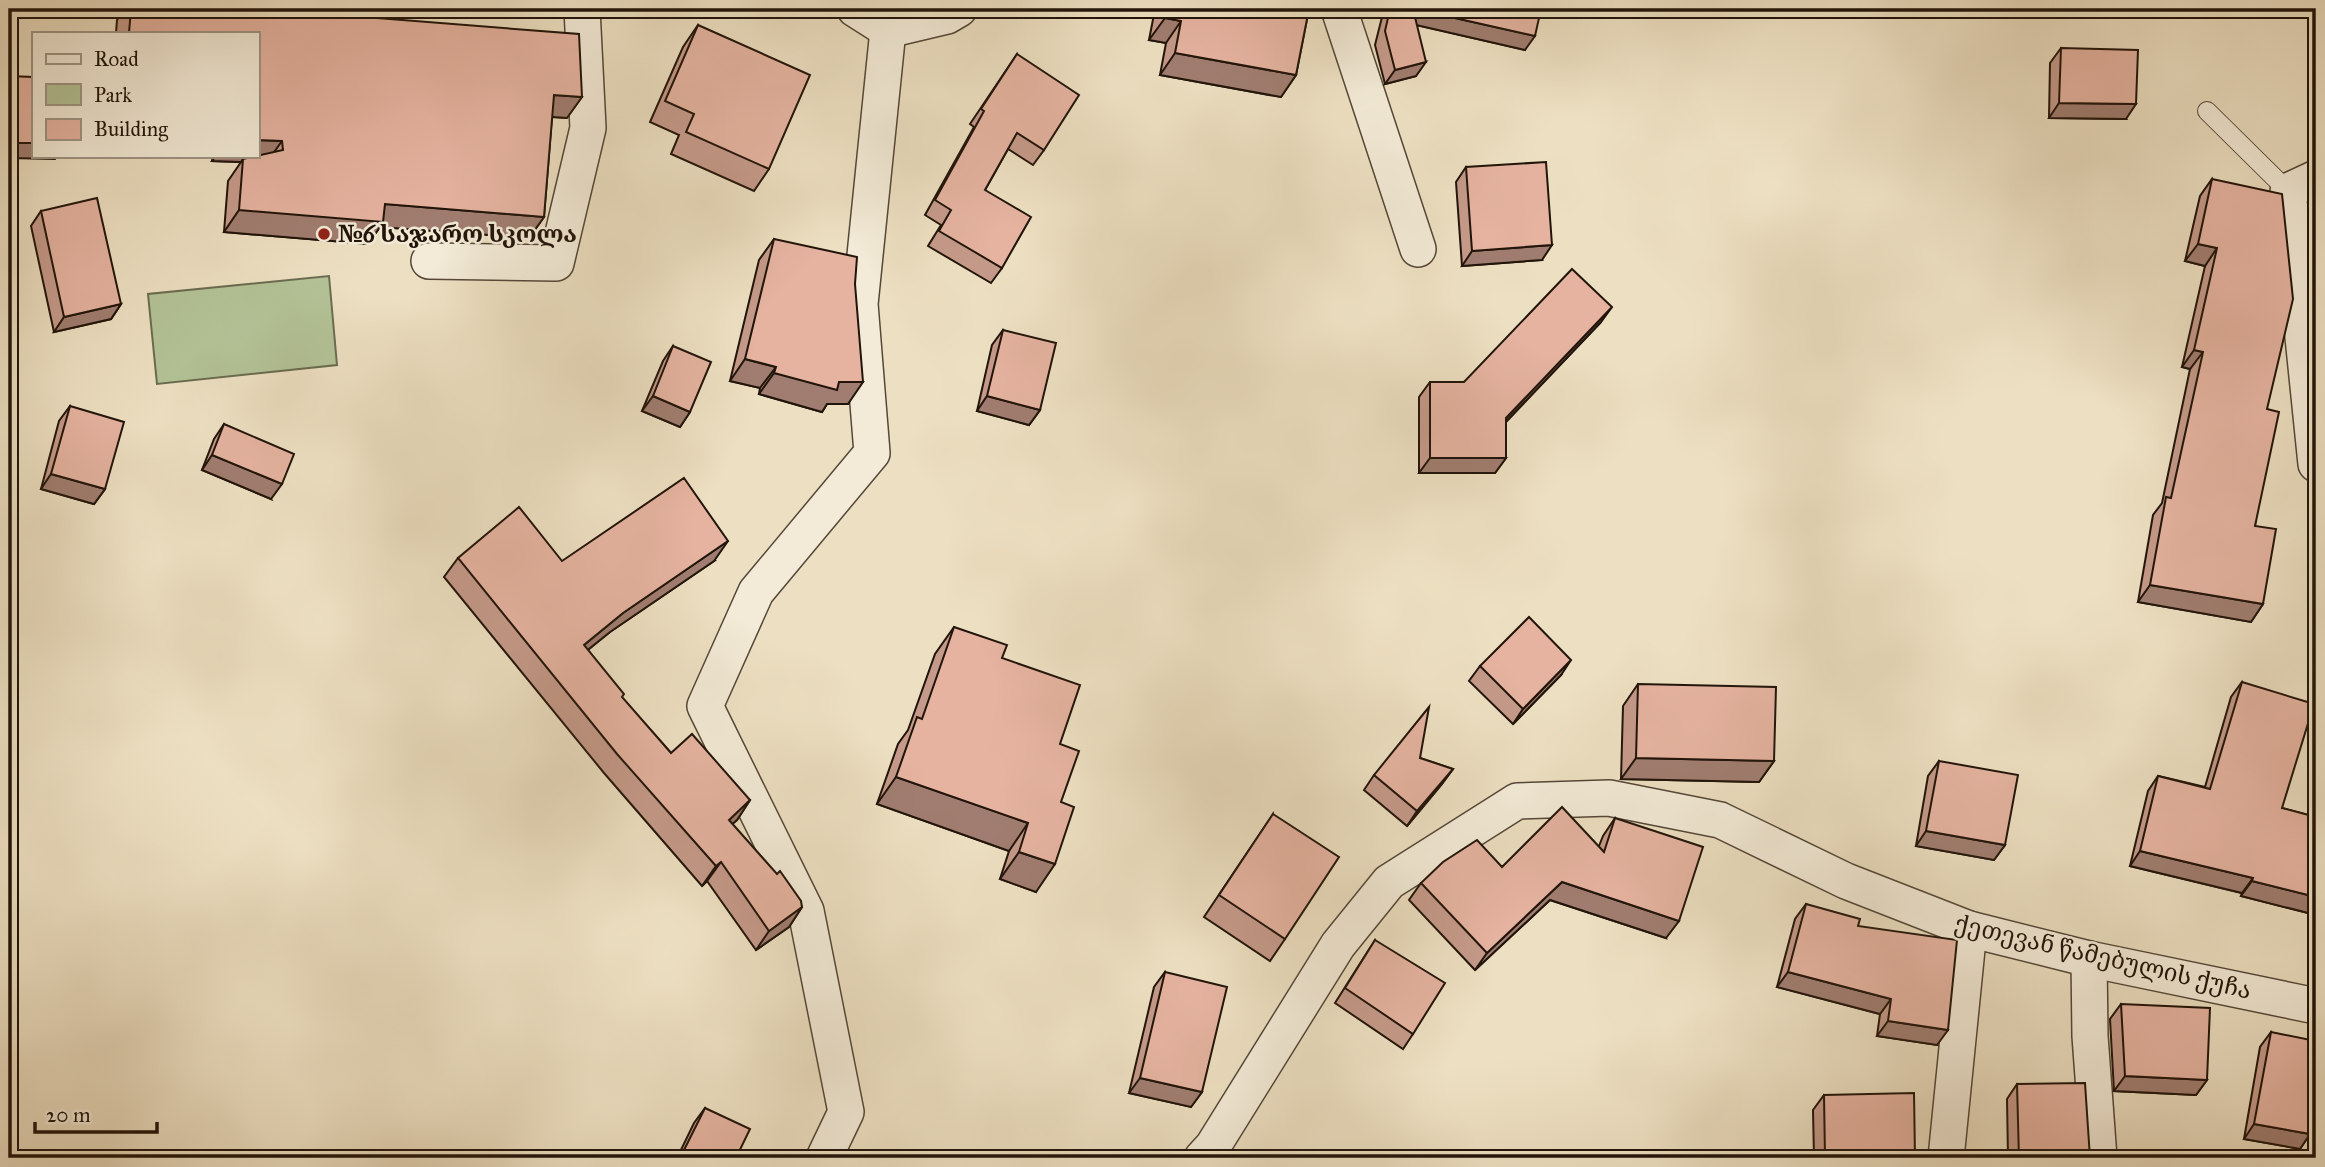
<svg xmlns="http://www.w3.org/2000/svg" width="2325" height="1167" font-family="'IM FELL Great Primer','Noto Serif Georgian',serif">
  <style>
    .green { fill: #b3c397; stroke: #6a6c50; stroke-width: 2 }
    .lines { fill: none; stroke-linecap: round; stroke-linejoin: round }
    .service-casing { stroke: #544738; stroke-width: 20 }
    .minor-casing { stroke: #544738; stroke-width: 38 }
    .service { stroke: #f3ebd7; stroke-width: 18 }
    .minor { stroke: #f3ebd7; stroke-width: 35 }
    .wall { fill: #c59a8a; stroke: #21140a; stroke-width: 2 }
    .shaded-wall { fill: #a07d70; stroke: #21140a; stroke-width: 2 }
    .building { fill: #e5b3a0; stroke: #21140a; stroke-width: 2 }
    .poi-dot { fill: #8f2418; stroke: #f3ebd7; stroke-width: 2.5 }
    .labels { text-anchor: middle; stroke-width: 5; stroke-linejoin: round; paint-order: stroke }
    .poi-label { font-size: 24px; font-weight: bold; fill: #21140a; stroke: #f3ebd7; text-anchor: start }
    .street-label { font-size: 24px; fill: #21140a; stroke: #f3ebd7 }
  </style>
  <rect width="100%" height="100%" fill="#ede0c2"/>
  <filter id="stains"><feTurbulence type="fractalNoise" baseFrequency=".00286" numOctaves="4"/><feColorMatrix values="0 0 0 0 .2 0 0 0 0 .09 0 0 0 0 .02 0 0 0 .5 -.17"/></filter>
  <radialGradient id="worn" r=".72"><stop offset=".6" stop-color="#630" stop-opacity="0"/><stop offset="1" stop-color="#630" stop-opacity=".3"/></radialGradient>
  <!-- green -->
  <polygon class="green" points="329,276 337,365 157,384 148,294"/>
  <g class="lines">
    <defs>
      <polyline id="service" points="2207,111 2288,191"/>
      <g id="minor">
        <polyline points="855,9 888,30 947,16 959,9"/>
        <polyline points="1339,9 1418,249"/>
        <polyline points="2316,178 2288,191 2316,464"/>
        <polyline points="429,261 556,263 588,128 582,9"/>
        <polyline points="2089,959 2090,1036 2099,1158"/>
        <polyline points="824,1158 846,1112 806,911 705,706 756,592 872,453 860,304 888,30"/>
        <polyline points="1202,1158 1213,1146 1338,945 1389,882 1517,801 1609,798 1720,820 1846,881 1969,929 2089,959 2316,1006"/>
        <polyline points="1946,1158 1969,929"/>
      </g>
    </defs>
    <!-- service casing -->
    <use href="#service" class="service-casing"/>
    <!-- minor casing -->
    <use href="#minor" class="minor-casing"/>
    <!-- service -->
    <use href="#service" class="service"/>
    <!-- minor -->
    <use href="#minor" class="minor"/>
  </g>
  <!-- wall -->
  <g class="wall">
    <polygon points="124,9 263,9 567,118 552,117 544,217 529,238 380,227 368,244 224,232 228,181 241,162 212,161 213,156 257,156 257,33 116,33 117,20"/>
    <polygon points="1155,9 1309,9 1296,75 1281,97 1160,75 1166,43 1149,40"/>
    <polygon points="1384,9 1541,9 1525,50 1417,25 1416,76 1385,84 1375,45"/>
    <polygon points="698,25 769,169 754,191 671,154 679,135 650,122 683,47"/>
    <polygon points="2061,48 2126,119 2049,118 2050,63"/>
    <polygon points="1017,54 1044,150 1033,165 1008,149 985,190 1002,268 991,283 928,246 941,225 925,215 974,127 970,124"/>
    <polygon points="1466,167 1542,260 1462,266 1456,182"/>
    <polygon points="2212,179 2267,409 2255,526 2263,604 2251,622 2138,602 2153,515 2162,503 2190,369 2182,367 2205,266 2185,261 2200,196"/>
    <polygon points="41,211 121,304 111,319 54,332 31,226"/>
    <polygon points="774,239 855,284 848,404 827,404 822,412 759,394 760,388 730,381 759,260"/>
    <polygon points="1601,322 1506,422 1506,458 1495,473 1419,473 1419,397 1430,382 1464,382"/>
    <polygon points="1003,330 1040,410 1029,425 977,411 992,345"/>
    <polygon points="673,346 690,412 680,427 642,411 663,361"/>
    <polygon points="70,406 105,489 94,504 41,489 59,421"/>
    <polygon points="224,424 271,499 202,470 214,439"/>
    <polygon points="458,558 562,561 714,561 610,632 588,650 622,698 671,753 750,800 737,820 732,824 802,907 789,927 756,950 707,881 702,886 604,773 444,577"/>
    <polygon points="954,627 1002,658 1060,744 1061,802 1036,892 1000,879 1009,851 877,804 898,744 908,730 935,654"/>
    <polygon points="1480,666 1561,675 1513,724 1469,681"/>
    <polygon points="2242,682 2282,808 2316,817 2316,915 2241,896 2242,893 2130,866 2148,791 2158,776 2205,787 2231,697"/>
    <polygon points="1638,684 1774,761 1759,782 1621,779 1623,706"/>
    <polygon points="1420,758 1453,769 1442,784 1407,826 1364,790 1374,775"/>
    <polygon points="1939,761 2005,845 1994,860 1916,846 1928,776"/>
    <polygon points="1273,814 1285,939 1270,961 1204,917"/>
    <polygon points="1615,818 1666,938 1550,900 1475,970 1409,900 1421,883 1599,846 1603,836"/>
    <polygon points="1806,904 1858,926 1937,1045 1877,1036 1880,1014 1777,987 1795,919"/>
    <polygon points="1375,940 1413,1034 1403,1049 1335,1003"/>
    <polygon points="1165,972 1202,1092 1191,1107 1129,1093 1154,987"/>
    <polygon points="2121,1004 2207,1080 2196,1095 2114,1091 2110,1019"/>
    <polygon points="2271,1032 2310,1134 2300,1149 2244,1139 2260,1047"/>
    <polygon points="2017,1084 2090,1158 2008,1158 2007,1099"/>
    <polygon points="1824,1095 1915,1158 1814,1158 1813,1110"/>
    <polygon points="705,1108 736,1158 677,1158 694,1123"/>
  </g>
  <!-- shaded-wall -->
  <g class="shaded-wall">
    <polygon points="1412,9 1415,9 1535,36 1525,50 1403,22"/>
    <polygon points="1165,18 1181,21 1166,43 1149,40"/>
    <polygon points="1175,53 1296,75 1281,97 1160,75"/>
    <polygon points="1426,62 1416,76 1385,84 1395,70"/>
    <polygon points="554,95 582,97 567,118 539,116"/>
    <polygon points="2059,103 2136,104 2126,119 2049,118"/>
    <polygon points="257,140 282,141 267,162 243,159 241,162 212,161 216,156 257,156"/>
    <polygon points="9,143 33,143 33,156 57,156 55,159 9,158"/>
    <polygon points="385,204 544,217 529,238 380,227 368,244 224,232 239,210"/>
    <polygon points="2198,244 2217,248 2205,266 2185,261"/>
    <polygon points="1552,245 1542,260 1462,266 1472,251"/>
    <polygon points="121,304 111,319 54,332 64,317"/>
    <polygon points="1612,307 1601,322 1495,433 1506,418"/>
    <polygon points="2194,350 2203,352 2190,369 2182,367"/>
    <polygon points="745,359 776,367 760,388 730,381"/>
    <polygon points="774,373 839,382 863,382 848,404 827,404 822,412 759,394"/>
    <polygon points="653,396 690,412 680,427 642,411"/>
    <polygon points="987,396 1040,410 1029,425 977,411"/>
    <polygon points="212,455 282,484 271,499 202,470"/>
    <polygon points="1430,458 1506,458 1495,473 1419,473"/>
    <polygon points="51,474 105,489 94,504 41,489"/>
    <polygon points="728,541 714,561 610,632 570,664 584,645 623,613"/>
    <polygon points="2150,585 2263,604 2251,622 2138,602"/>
    <polygon points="1571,660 1561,675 1513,724 1523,709"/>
    <polygon points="1636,758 1774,761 1759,782 1621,779"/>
    <polygon points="1453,769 1442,784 1407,826 1417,811"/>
    <polygon points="896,777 1028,823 1009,851 877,804"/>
    <polygon points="750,800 737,820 715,839 729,820"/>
    <polygon points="1926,831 2005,845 1994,860 1916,846"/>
    <polygon points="2140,851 2253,878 2242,893 2130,866"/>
    <polygon points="1019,852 1055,864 1036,892 1000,879"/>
    <polygon points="721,862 707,881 702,886 716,866"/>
    <polygon points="2252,881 2316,897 2316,915 2241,896"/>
    <polygon points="1562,882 1679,921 1666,938 1550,900 1475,970 1487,953"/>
    <polygon points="802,907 789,927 756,950 769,931"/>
    <polygon points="1788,972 1891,999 1880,1014 1777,987"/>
    <polygon points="1888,1021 1948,1030 1937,1045 1877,1036"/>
    <polygon points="2125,1076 2207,1080 2196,1095 2114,1091"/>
    <polygon points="1140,1078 1202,1092 1191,1107 1129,1093"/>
    <polygon points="2254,1124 2310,1134 2300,1149 2244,1139"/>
  </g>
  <!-- building -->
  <g class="building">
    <polygon points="131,9 263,9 579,34 582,97 554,95 544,217 385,204 383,222 239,210 243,159 283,150 282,141 257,140 257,33 129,33"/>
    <polygon points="1166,9 1309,9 1296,75 1175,53 1181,21 1165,18"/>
    <polygon points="1390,9 1413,9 1426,62 1395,70 1385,31"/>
    <polygon points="1415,9 1541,9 1535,36"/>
    <polygon points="698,25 810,75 769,169 686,132 694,114 665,101"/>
    <polygon points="2061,48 2138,50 2136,104 2059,103"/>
    <polygon points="1017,54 1079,95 1044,150 1017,133 985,190 1031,217 1002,268 939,231 951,210 935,200 984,111 981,109"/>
    <polygon points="9,76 33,77 33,143 9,143"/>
    <polygon points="1546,162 1552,245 1472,251 1466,167"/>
    <polygon points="2212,179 2282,194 2293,299 2267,409 2279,412 2255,526 2276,529 2263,604 2150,585 2166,497 2171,498 2203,352 2194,350 2217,248 2198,244"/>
    <polygon points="97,198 121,304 64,317 41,211"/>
    <polygon points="774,239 857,257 855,284 863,382 839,382 837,390 774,373 776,367 745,359"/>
    <polygon points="1572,269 1612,307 1506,418 1506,458 1430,458 1430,382 1464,382"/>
    <polygon points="1003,330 1056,343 1040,410 987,396"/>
    <polygon points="673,346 711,362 690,412 653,396"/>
    <polygon points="70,406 124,422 105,489 51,474"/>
    <polygon points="224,424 294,454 282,484 212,455"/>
    <polygon points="684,478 728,541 623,613 584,645 624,694 622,697 671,753 692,734 750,800 729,820 777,874 780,871 801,901 802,907 769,931 721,862 716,866 617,754 458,558 519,507 562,561"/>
    <polygon points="1529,617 1571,660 1523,709 1480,666"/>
    <polygon points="954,627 1007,645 1002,658 1080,685 1060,744 1079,751 1061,802 1074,807 1055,864 1019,852 1028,823 896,777 917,717 922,719"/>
    <polygon points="2242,682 2314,704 2282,808 2316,817 2316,897 2252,881 2253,878 2140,851 2158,776 2210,789"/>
    <polygon points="1638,684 1776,687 1774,761 1636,758"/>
    <polygon points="1429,707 1420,758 1453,769 1417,811 1374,775"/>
    <polygon points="1939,761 2018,775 2005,845 1926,831"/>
    <polygon points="1562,807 1604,852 1615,818 1703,847 1679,921 1562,882 1487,953 1421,883 1443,862 1477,840 1502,867"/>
    <polygon points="1273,814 1339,857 1285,939 1219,895"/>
    <polygon points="1806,904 1860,919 1858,926 1957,940 1948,1030 1888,1021 1891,999 1788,972"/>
    <polygon points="1375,940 1445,983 1413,1034 1345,988"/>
    <polygon points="1165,972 1227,987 1202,1092 1140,1078"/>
    <polygon points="2121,1004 2210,1008 2207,1080 2125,1076"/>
    <polygon points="2271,1032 2316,1041 2316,1100 2310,1134 2254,1124"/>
    <polygon points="2085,1083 2090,1158 2019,1158 2017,1084"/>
    <polygon points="1914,1093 1915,1158 1825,1158 1824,1095"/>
    <polygon points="705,1108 750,1129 736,1158 680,1158"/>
  </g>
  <!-- markers -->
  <circle class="poi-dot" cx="324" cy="234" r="7"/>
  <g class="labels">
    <!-- poi labels -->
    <g class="poi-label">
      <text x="338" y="242">№6 საჯარო სკოლა</text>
    </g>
    <!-- street labels -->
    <g class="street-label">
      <text transform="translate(2103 957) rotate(13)" y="8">ქეთევან წამებულის ქუჩა</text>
    </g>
  </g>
  <!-- margin -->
  <rect width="2325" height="1167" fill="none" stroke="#ede0c2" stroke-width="35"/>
  <rect x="10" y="10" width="2304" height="1146" fill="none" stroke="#21140a" stroke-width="3.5"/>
  <rect x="18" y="18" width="2290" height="1132" fill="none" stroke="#21140a" stroke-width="2"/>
  <!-- legend -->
  <rect x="32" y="32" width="228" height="126" fill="#f3ebd7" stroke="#9f9585" stroke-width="2"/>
  <rect x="46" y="54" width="35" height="10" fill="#f3ebd7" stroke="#9f9585" stroke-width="2"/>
  <text x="94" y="66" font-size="21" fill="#21140a">Road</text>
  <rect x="46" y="84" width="35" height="21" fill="#b3c397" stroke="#9f9585" stroke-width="2"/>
  <text x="94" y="102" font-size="21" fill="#21140a">Park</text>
  <rect x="46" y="119" width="35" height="21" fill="#e5b3a0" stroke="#9f9585" stroke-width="2"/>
  <text x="94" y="136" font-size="21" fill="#21140a">Building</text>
  <!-- scale -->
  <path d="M35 1122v10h122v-10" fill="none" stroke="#21140a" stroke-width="3.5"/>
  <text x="46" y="1122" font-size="21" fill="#21140a" stroke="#f3ebd7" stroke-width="5" paint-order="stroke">20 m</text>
  <rect width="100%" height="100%" filter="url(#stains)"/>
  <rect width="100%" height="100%" fill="url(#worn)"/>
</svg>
